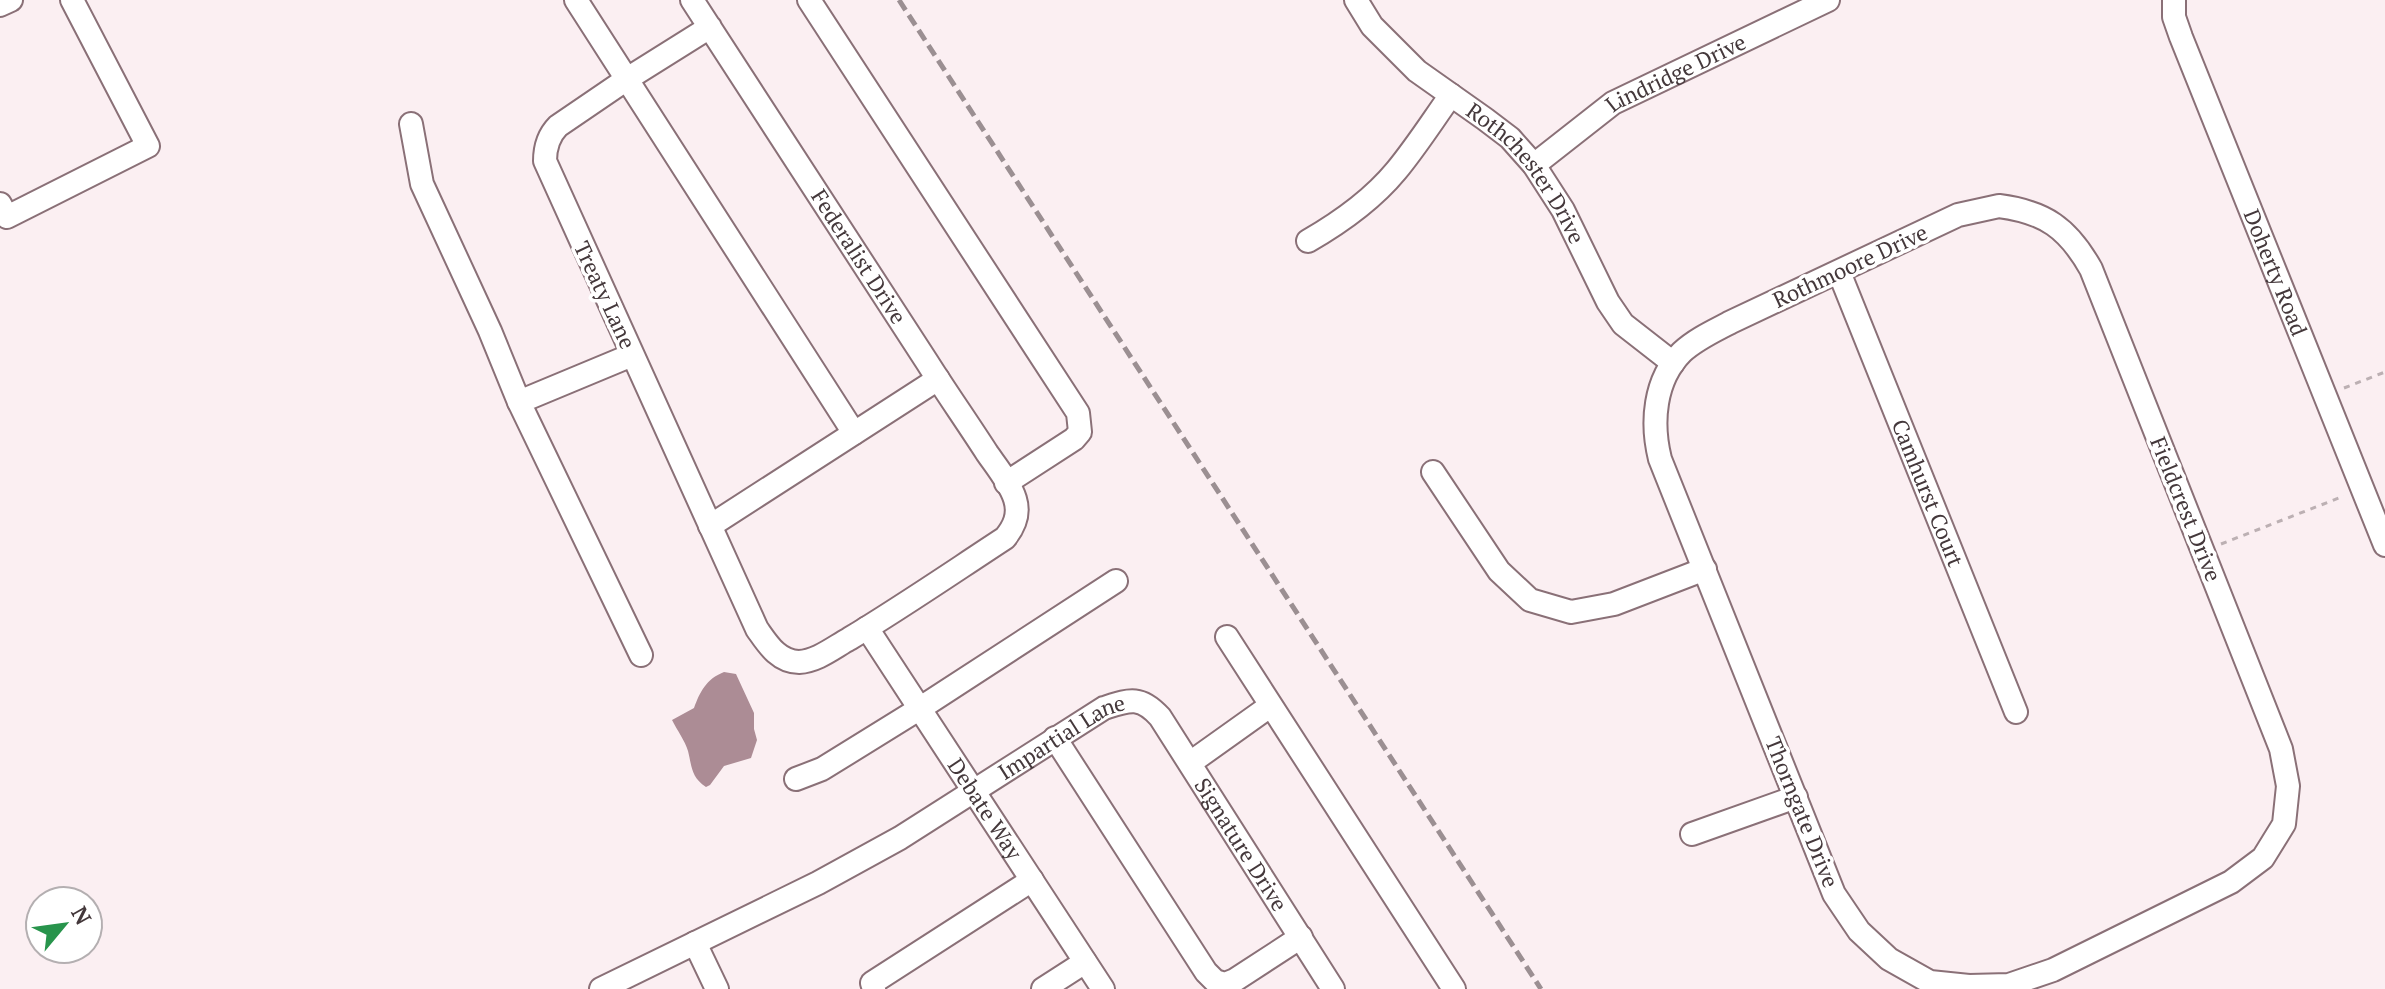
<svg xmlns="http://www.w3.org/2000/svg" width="2385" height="989" font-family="'PT Serif',serif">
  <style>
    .water { fill: #ac8c95 }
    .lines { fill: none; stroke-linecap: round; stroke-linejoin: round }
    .minor-casing { stroke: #8a7077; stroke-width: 26 }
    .path { stroke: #bcb0b3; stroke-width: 3; stroke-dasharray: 6 6; stroke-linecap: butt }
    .minor { stroke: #fff; stroke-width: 22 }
    .rail { stroke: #9b8f92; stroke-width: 5; stroke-dasharray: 12 6; stroke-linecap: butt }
    .labels { text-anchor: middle; stroke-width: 7; stroke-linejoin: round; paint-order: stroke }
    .street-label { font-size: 22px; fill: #44383b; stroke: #fff }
  </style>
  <rect width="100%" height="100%" fill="#fbeff2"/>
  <!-- water -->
  <path class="water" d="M724 672 736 674 754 713V729L757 740 751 758 724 766 710 785 706 787C691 777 692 767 688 751 685 741 677 730 672 720L694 708C700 692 706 679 724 672Z"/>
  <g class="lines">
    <defs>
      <g id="minor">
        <polyline points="576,0 854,433"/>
        <path id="s1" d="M692 0C771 120 849 241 927 362 946 392 967 422 987 453 996 466 1010 483 1015 499 1020 515 1014 527 1005 538 953 572 902 607 849 639 833 648 817 661 799 662 778 662 767 643 757 629L545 161C545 147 548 136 558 126L627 79 710 27"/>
        <polyline points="809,0 1078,413 1080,432 1074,439 1006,483"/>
        <path id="s2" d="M1356 0 1372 26 1417 71 1485 119 1510 138 1534 165 1563 210 1608 302 1623 324 1673 363"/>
        <path id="s3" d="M2174 0V17L2181 37 2385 545"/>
        <polyline points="0,5 11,0"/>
        <polyline points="411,124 422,184 490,331 519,402"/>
        <path id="s4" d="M1534 165 1613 103 1828 0"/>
        <polyline points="0,204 7,217 148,146 72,0"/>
        <path d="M1999 206C2045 212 2068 228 2091 269L2281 749 2288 786 2284 824 2263 858 2231 882 2053 970 2009 985 1969 986 1930 982 1889 959 1859 931 1834 894 1660 459C1651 423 1654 380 1682 352 1696 339 1714 331 1731 322L1958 215Z"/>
        <path d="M1308 241C1341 222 1372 200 1396 171 1416 147 1433 120 1451 95"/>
        <path id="s5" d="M1839 272 2016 712"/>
        <polyline points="632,355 519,402 641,655"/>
        <polyline points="1433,472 1499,571 1530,600 1571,612 1614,604 1705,569"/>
        <polyline points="710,526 938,379"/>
        <path id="s6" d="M867 628 1103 989"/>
        <polyline points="1227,637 1454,989"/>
        <polyline points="1055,738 1206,972 1215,981 1225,984 1235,980 1301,937"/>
        <polyline points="1190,763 1270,706"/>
        <polyline points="796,779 822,769 919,709 1116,581"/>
        <polyline points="1692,834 1796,797"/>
        <polyline points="695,943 717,989"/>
        <path id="s7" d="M601 989 818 883 900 838 1104 708C1129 700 1140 695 1160 717L1333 989"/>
        <polyline points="874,989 872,983 1032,880"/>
        <polyline points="1043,989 1085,962"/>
      </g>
    </defs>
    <!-- minor casing -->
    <use href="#minor" class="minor-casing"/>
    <!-- path -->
    <g class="path">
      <polyline points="2344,388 2385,372"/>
      <polyline points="2221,544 2344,496"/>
    </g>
    <!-- minor -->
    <use href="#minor" class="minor"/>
    <!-- rail -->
    <polyline class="rail" points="899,0 1541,989"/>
  </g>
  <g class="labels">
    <!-- street labels -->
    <g class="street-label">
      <text dy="8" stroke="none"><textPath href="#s4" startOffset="170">Lindridge Drive</textPath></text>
      <text dy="8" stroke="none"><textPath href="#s2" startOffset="246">Rothchester Drive</textPath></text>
      <text dy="8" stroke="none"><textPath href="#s1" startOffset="306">Federalist Drive</textPath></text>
      <text transform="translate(1850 266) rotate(-25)" y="8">Rothmoore Drive</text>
      <text dy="8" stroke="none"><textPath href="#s3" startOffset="292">Doherty Road</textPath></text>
      <text transform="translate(605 295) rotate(65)" y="8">Treaty Lane</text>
      <text dy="8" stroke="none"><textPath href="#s5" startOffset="238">Camhurst Court</textPath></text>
      <text transform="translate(2186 509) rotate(68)" y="8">Fieldcrest Drive</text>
      <text dy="8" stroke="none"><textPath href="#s7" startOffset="526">Impartial Lane</textPath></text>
      <text dy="8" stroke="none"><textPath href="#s6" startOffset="216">Debate Way</textPath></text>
      <text transform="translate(1802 812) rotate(68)" y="8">Thorngate Drive</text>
      <text dy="8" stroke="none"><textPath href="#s7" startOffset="790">Signature Drive</textPath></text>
    </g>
  </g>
  <!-- north arrow -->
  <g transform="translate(64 925) rotate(61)"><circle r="38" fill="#ffffff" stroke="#b4afb1" stroke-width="2"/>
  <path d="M0-6L14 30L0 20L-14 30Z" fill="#28944c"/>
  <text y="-12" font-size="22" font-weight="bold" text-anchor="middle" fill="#44383b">N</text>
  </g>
</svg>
